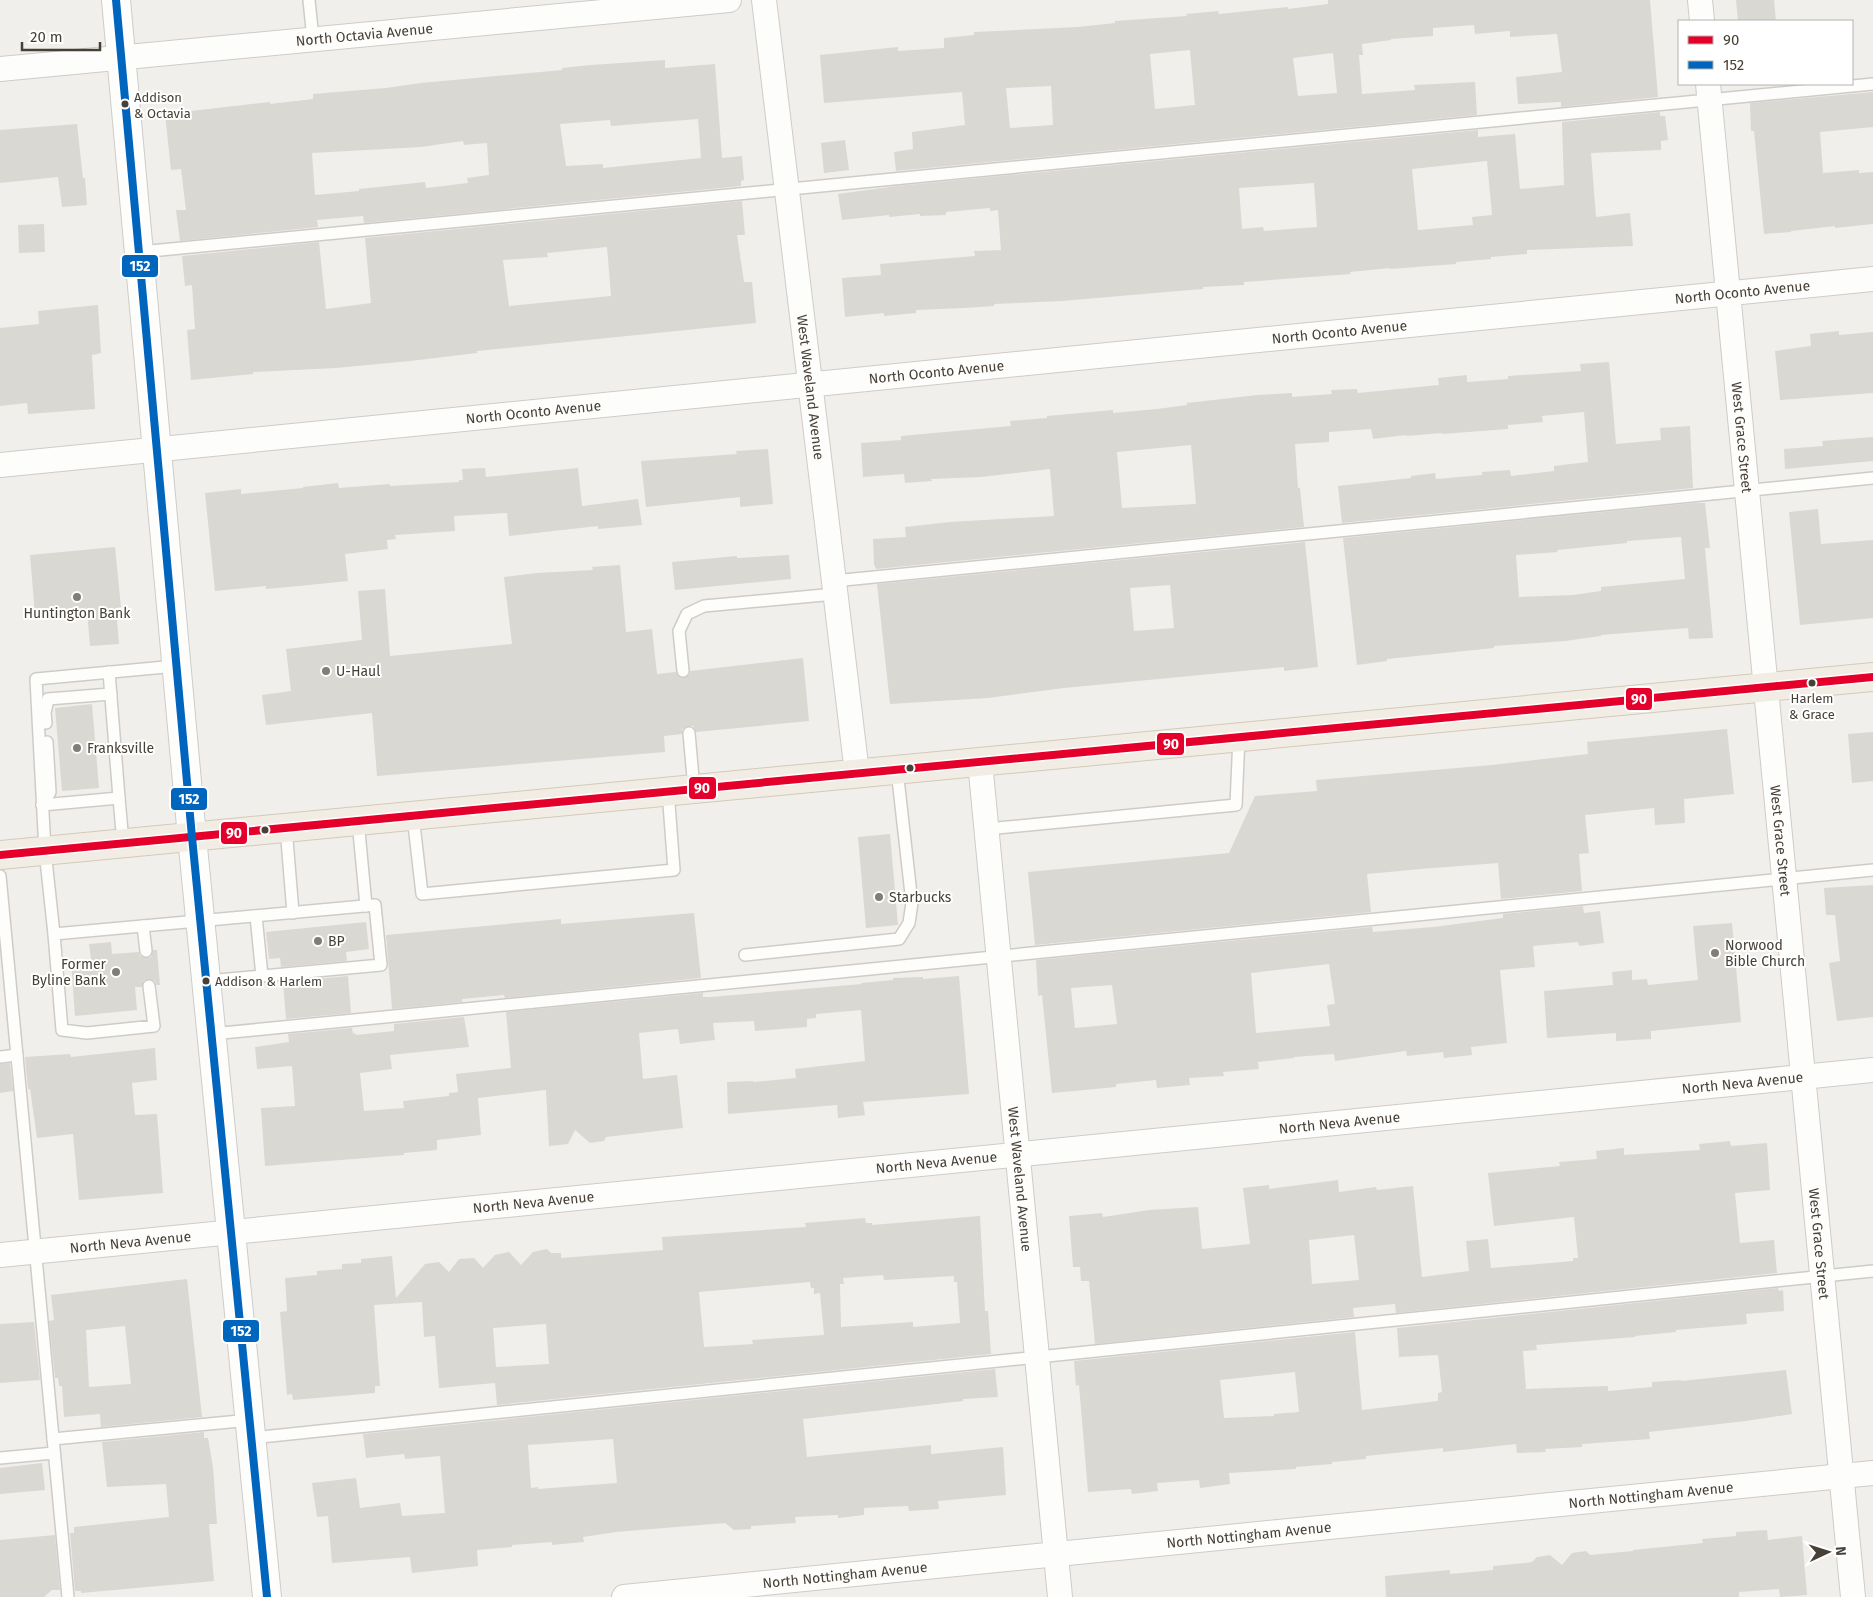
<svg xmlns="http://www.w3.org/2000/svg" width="1873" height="1597" font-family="'Fira Sans',sans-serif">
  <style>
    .building { fill: #dad8d3; fill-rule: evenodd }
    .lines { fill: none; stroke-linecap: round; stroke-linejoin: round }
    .service-casing { stroke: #cfccc8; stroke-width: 14 }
    .minor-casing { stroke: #cfccc8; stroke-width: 26 }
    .tertiary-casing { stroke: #cfccc8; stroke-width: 30 }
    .primary-casing { stroke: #d3cab8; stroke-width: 30 }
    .service { stroke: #fdfdfc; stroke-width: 11 }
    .minor { stroke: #fdfdfc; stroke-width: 24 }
    .tertiary { stroke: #fdfdfc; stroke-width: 28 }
    .primary { stroke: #f1ede4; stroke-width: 28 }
    .bus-1-casing { stroke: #fff; stroke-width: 11 }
    .bus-2-casing { stroke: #fff; stroke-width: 11 }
    .bus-1 { stroke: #e4002b; stroke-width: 8 }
    .bus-2 { stroke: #0065bd; stroke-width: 8 }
    .bus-dot { fill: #474036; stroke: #fff; stroke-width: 2 }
    .poi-dot { fill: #827d75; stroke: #fff; stroke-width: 2 }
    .labels { text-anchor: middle; stroke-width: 4; stroke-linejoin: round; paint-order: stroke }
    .bus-label { font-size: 13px; fill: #474036; stroke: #fff; text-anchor: start }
    .street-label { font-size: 14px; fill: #474036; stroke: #fff }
    .poi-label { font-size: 14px; fill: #474036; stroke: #fff; text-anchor: start }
    .line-badge { stroke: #fff; stroke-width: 2 }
    .badge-label { font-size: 14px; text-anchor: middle; font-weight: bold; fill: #fff }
  </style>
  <rect width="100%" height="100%" fill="#f1efeb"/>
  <!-- building -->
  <g class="building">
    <path d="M1328 0H1650L1658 97 1561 107V102L1518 104 1516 77 1562 72 1557 34 1510 37V31L1475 34 1474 25 1433 28V36L1391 39V40L1362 44 1363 55H1359L1362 94 1415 90 1414 85 1475 82 1477 115 896 171 894 152 913 149 912 132 965 125 962 92 824 103 820 55 898 47V51L944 48V38L974 35V32L1078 27 1115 23V21L1187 16 1186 14 1218 11 1219 14 1288 7V9L1328 4ZM1190 50 1195 105 1155 109 1150 54ZM1333 53 1337 93 1298 96 1293 58ZM1051 86 1053 125 1010 128 1006 88Z"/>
    <polygon points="1736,0 1774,0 1776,21 1738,21"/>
    <path d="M665 60V68L715 64 722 158 742 156 744 180 741 181V186L364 223 363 216 317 220 318 227 180 241 176 210H186L181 169 171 170 165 114 270 102V104L313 99V94L386 88 421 83 562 70V68L591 65ZM698 119 701 158 603 168V164L566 166 560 124 610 120 611 126ZM463 141 464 145 487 143 489 175 467 178 468 183 426 188 425 182 359 189V191L315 195 312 153 421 147Z"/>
    <polygon points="1873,92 1873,127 1820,132 1823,173 1859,170 1859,173 1873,172 1873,224 1835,228 1835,226 1791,231 1791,232 1764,234 1754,131 1751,131 1750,103"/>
    <path d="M1660 112V116H1665L1668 140 1661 141V150L1591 153 1596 217 1630 213 1633 246 1527 250V254L1491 257V259L1456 262V264L1390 269V268L1350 272 1351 274 1244 282V285L1203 287V289L1178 291 1062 301 994 304V306L965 308 916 310V313L884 316V313L845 317 842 278 881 275 880 264 975 256 974 251 1001 250 998 210 990 211V208L946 212V215L920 216V214L889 217V215L842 220 838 194 897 186 1478 130V137L1515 134 1520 189 1564 185 1562 122ZM1487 161 1492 215 1472 217 1473 225 1418 230 1412 169ZM1314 183 1317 227 1264 231 1263 227 1242 229 1239 188Z"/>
    <polygon points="77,124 83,178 85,178 87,205 62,207 58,177 0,183 0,130"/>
    <polygon points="845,140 849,170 824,173 821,143"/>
    <path d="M742 201 745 235H737L744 282H752L756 323 477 351V353L410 361 336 368 253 372V374L191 380 187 330 195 329 192 285 185 286 182 256 319 242 326 309 371 303 365 238ZM607 247 611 296 509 306 503 260 548 257 547 253Z"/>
    <polygon points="44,224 45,252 19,253 18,225"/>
    <polygon points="98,305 101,353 92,355 95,409 28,414 27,403 0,406 0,328 39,324 38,311"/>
    <polygon points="1839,331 1839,335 1873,332 1873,393 1780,400 1775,351 1811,346 1810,334"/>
    <path d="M1609 362 1616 444 1661 440 1660 428 1690 426 1693 488 1342 523 1338 486 1411 478V476L1435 473 1436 479 1482 475V472L1510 470 1511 476 1554 471V466L1588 462 1584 412 1542 416 1543 422 1508 425V429L1442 434V433L1406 436V435L1373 439 1371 429 1329 432V442L1295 444 1298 488H1300L1304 527 876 569 874 564 873 539 906 537 905 527 950 522 1054 516 1050 469 981 477 931 479 932 481 905 483 904 474 863 477 861 443 901 440V436L1011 426 1010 421 1047 418V416L1113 410V413L1157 409 1187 405V403L1257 395 1292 393V397L1332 394 1331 390 1357 389 1358 393 1439 385 1438 378 1467 375V382L1508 379V376L1581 371 1580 364ZM1191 445 1196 504 1122 508 1117 452Z"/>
    <polygon points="1873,437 1873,461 1785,469 1784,449 1823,446 1822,441"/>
    <polygon points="768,449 773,504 740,507 740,497 646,507 641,461 737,454 736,451"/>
    <polygon points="485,468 486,477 578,468 582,506 638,499 642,525 598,529 598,526 509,536 507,513 454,516 455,531 395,535 396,539 387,540 388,549 345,554 348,581 299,586 266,589 266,586 215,591 205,493 241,489 241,494 303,488 303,487 338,483 339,488 390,484 390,486 459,482 459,480 463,480 462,469"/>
    <path d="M1694 503H1705L1710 548H1705L1713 638 1689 639 1688 628 1601 635V636L1565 641 1494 646V648L1387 659V661L1357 665 1343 538ZM1681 537 1685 579 1601 587V591L1573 595 1519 597 1516 555 1558 552 1557 550 1627 543V541Z"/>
    <polygon points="1818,509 1821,544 1873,540 1873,618 1800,625 1789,512"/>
    <path d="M1305 542 1318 667 1284 671V667L1253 670 1064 688 988 698 890 704 877 584ZM1170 585 1174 628 1134 631 1130 588Z"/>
    <polygon points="115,547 121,607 116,608 119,644 90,646 87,611 35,615 30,555"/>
    <polygon points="789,555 791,579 675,590 672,562 737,556 737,558"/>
    <polygon points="620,565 626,632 652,629 657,674 676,672 680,678 684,678 690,674 690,671 803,658 809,721 696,732 693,726 688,726 682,729 682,734 664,736 665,752 377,776 372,713 266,725 262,695 291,691 286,649 362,640 358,591 385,589 390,656 512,644 504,577 537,573 593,570 592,567"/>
    <polygon points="92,704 99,788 62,791 55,708"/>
    <polygon points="1727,729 1734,794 1684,799 1685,823 1655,825 1654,808 1585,815 1589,853 1579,854 1582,891 1501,899 1498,863 1421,869 1367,874 1371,912 1035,945 1028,872 1229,853 1255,796 1317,791 1316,780 1492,765 1588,754 1587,742"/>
    <polygon points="1873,732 1873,781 1852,783 1848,734"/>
    <polygon points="890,834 898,925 866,928 858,837"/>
    <polygon points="1873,885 1873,1017 1837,1021 1829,963 1840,961 1835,915 1826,915 1824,888"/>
    <path d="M1583 906 1584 913 1600 911 1604 943 1579 946 1578 942 1533 946 1535 967 1500 970 1507 1043 1471 1047 1472 1055 1444 1058 1443 1052 1407 1056 1406 1051 1335 1061 1334 1054 1294 1057V1058L1258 1062 1259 1069 1223 1072 1224 1076 1189 1078 1190 1085 1157 1088 1156 1080 1116 1084V1087L1052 1093 1042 995 1038 996 1036 960 1372 927 1373 932 1433 927 1503 918V914ZM1329 964 1335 1004 1327 1005 1330 1026 1256 1033 1251 973ZM1112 985 1117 1024 1075 1028 1071 988Z"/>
    <polygon points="694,913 701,978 505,998 504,995 462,999 462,1002 392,1009 386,935 561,919 561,924"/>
    <polygon points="366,922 369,949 346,952 347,961 281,967 280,958 269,959 266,932"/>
    <polygon points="1732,923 1741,1022 1651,1031 1651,1039 1616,1041 1616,1033 1547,1038 1544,991 1613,985 1612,972 1632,970 1632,980 1647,979 1648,985 1698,980 1693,926"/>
    <polygon points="111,942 112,954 139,952 140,956 146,958 151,957 153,950 157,950 160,985 156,985 155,981 149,979 144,980 142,987 135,987 137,1010 75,1016 71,960 91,959 89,944"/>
    <polygon points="348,976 351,1013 286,1019 283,982"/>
    <polygon points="959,976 969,1094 863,1102 865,1115 838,1118 837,1105 728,1114 727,1082 753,1081 753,1082 796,1078 795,1069 865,1061 861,1010 816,1014 816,1018 807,1019 807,1027 755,1031 754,1021 713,1023 715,1040 680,1044 678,1029 639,1033 643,1079 677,1075 683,1128 606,1137 604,1141 590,1143 575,1130 568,1144 549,1146 546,1090 478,1098 481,1135 437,1140 437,1150 404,1153 404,1155 265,1166 261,1108 295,1106 292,1066 257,1069 255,1047 289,1042 288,1034 352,1028 353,1034 355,1033 356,1035 394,1031 394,1024 464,1017 469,1047 390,1055 392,1069 360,1073 364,1111 404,1108 403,1101 449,1096 449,1093 458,1092 456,1074 511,1068 506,1012 703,993 703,997 710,997 862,984 861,983 893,980 893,978 923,977 923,979"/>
    <polygon points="155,1048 157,1080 132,1083 135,1115 157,1114 163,1193 79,1200 73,1134 37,1138 30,1089 28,1089 25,1057 70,1054 71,1057"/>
    <polygon points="10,1063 13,1091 0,1093 0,1064"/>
    <path d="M1730 1141 1731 1146 1767 1143 1770 1190 1735 1193 1740 1243 1774 1240 1777 1273 1396 1313 1395 1304 1353 1308 1354 1317 1095 1344 1089 1281H1081L1080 1267H1073L1069 1216 1102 1213 1103 1217 1149 1210 1198 1207 1202 1249 1250 1244 1243 1188 1269 1185V1189L1338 1180 1339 1192 1376 1187 1377 1190 1413 1186 1422 1277 1469 1271 1466 1241 1488 1239 1491 1268 1573 1261V1258H1578L1574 1217 1494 1226 1488 1173 1560 1166 1559 1162 1597 1159 1596 1151 1624 1148V1155L1700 1150 1699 1144ZM1354 1235 1359 1280 1312 1284 1309 1240Z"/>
    <path d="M980 1216 985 1311H988L991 1354 497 1405 495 1383 439 1388 435 1336 424 1337 422 1302 374 1305 380 1386H375V1393L293 1400 292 1394 287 1395 280 1312 287 1311 285 1278 317 1275V1271L342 1269V1264L361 1263V1259L392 1256 396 1298 425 1264 439 1262 449 1272 459 1259 474 1258 483 1268 495 1255 509 1252 521 1265 533 1252 547 1249 551 1253H561V1258L663 1250 662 1237 806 1227 805 1223 865 1218 866 1223H872V1225ZM883 1275 884 1280 954 1276V1282H957L960 1323 913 1327V1322L841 1327 840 1284H844L843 1278ZM810 1282 811 1288H814V1294L820 1293 824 1335 752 1340 753 1344 704 1347 699 1292ZM546 1324 549 1364 496 1367 493 1328Z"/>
    <path d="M187 1279 202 1417 101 1427 100 1414 64 1417 62 1386H59L58 1378H55L49 1321 54 1320 51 1295ZM125 1326 131 1384 89 1387 86 1330Z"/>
    <path d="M1778 1288 1779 1291 1783 1290 1784 1311 1746 1314 1747 1324 1676 1330V1332L1635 1336V1337L1536 1345 1537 1350 1523 1351 1526 1389 1608 1386V1391L1652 1387V1382L1681 1380V1381L1786 1370 1792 1414 1746 1421 1649 1432 1650 1439 1582 1444V1447L1545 1449 1546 1452 1517 1453 1516 1444 1443 1452V1448L1366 1456V1459L1332 1462V1464L1296 1467V1469L1229 1473 1230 1484 1200 1488 1199 1480 1157 1483 1158 1491 1132 1494 1131 1489 1088 1492 1079 1385 1076 1386 1074 1361 1355 1332 1362 1410 1438 1401V1393L1442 1392 1438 1355 1399 1357 1397 1328ZM1295 1372 1299 1412 1274 1414V1416L1224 1418 1220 1380Z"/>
    <polygon points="34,1322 40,1380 0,1383 0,1324"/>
    <path d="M995 1369 998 1397 963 1399V1401L803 1419 807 1457 931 1445V1454L1003 1447 1006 1495 938 1501 939 1509 909 1511 908 1506 864 1508V1515L838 1518V1515L795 1517 796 1523 751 1526V1529L734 1530 725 1523 616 1532 583 1537 584 1542 552 1545V1542L512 1545V1547L477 1550 478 1566 412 1573 410 1557 332 1563 328 1516 317 1517 312 1483 356 1478 360 1508 400 1503 402 1516 445 1513 440 1456 405 1459 404 1454 366 1458 363 1434ZM613 1439 617 1483 538 1489V1487L531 1488 528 1445Z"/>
    <polygon points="204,1432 204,1438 208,1438 213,1467 217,1524 209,1524 214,1581 81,1593 81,1591 75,1591 70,1533 74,1533 74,1527 169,1517 166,1484 107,1487 102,1442"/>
    <polygon points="42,1463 45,1490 0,1494 0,1468"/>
    <polygon points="1767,1530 1768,1540 1802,1536 1807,1595 1780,1597 1779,1589 1739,1592 1739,1597 1386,1597 1385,1576 1450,1570 1450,1574 1493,1570 1493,1566 1525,1563 1532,1562 1537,1557 1550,1555 1562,1565 1572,1553 1586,1551 1590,1555 1633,1551 1633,1550 1703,1543 1702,1539 1736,1536 1736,1532"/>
    <polygon points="55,1535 60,1590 52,1590 44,1597 0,1597 0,1540"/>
  </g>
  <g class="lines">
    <defs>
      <g id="service">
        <polyline points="309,0 313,39"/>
        <polyline points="140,252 1873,84"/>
        <polyline points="834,581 1873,478"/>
        <polyline points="683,671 679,631 687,614 704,606 835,594"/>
        <polyline points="46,723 45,713 48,699 111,694"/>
        <polyline points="689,733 694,789"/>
        <polyline points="119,798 123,843"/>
        <polyline points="42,805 119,798 109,672"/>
        <polyline points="42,805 50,792 47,742"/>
        <polyline points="413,816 422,894 674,870 668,791"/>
        <polyline points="358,821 366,906"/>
        <polyline points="286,828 293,913"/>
        <polyline points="987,829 1236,805 1239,737"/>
        <polyline points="0,876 68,1597"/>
        <polyline points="256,916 262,976"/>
        <polyline points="143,926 146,951"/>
        <polyline points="54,934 45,851 36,679 176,666"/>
        <polyline points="745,955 899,939 909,923 912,903 897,770"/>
        <polyline points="149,986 154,1026 87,1033 62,1030 54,934 375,905 381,965 207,981"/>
        <polyline points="212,1034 1873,870"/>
        <polyline points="0,1057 17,1055"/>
        <polyline points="251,1438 1873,1271"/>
        <polyline points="53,1439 250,1420"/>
        <polyline points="0,1458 54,1453"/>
      </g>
      <g id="minor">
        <path id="s1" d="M764 0 857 773"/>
        <polyline points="1700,0 1702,21"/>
        <path id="s2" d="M0 69 729 0"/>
        <path id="s3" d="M1708 84 1853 1597"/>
        <path id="s4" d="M0 465 1873 279"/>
        <path id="s5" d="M980 762 1060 1597"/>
        <path id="s6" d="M0 1255 1873 1070"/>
        <path id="s7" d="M624 1597 1873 1473"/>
      </g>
      <polyline id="tertiary" points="116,0 192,837 267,1597"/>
      <polyline id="primary" points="0,855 1873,677"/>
    </defs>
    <!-- service casing -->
    <use href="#service" class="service-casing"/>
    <!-- minor casing -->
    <use href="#minor" class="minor-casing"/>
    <!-- tertiary casing -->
    <use href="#tertiary" class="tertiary-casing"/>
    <!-- primary casing -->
    <use href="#primary" class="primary-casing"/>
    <!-- service -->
    <use href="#service" class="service"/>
    <!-- minor -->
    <use href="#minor" class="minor"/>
    <!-- tertiary -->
    <use href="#tertiary" class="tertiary"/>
    <!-- primary -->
    <use href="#primary" class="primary"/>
    <defs>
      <polyline id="bus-1" points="0,855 1873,677"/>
      <polyline id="bus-2" points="116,0 192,837 267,1597"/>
    </defs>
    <!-- bus-1 casing -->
    <use href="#bus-1" class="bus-1-casing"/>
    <!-- bus-2 casing -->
    <use href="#bus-2" class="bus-2-casing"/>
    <!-- bus-1 -->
    <use href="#bus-1" class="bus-1"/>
    <!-- bus-2 -->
    <use href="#bus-2" class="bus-2"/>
  </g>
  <!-- markers -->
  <g class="bus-dot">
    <circle cx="125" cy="104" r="4.5"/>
    <circle cx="1812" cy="683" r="4.5"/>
    <circle cx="910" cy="768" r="4.5"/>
    <circle cx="265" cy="830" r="4.5"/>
    <circle cx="206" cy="981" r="4.5"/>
  </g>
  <g class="poi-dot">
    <circle cx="77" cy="597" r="5"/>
    <circle cx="326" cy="671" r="5"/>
    <circle cx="77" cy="748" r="5"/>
    <circle cx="879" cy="897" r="5"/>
    <circle cx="318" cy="941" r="5"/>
    <circle cx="1715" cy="953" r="5"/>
    <circle cx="116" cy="972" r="5"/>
  </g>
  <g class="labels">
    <!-- bus labels -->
    <g class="bus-label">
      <text x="134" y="102">Addison<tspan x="134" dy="16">&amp; Octavia</tspan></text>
      <text x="1812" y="703" text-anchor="middle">Harlem<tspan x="1812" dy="16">&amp; Grace</tspan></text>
      <text x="215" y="986">Addison &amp; Harlem</text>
    </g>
    <!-- street labels -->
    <g class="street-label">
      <text dy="5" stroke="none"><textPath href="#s2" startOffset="366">North Octavia Avenue</textPath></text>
      <text dy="5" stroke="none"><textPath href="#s4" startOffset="1751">North Oconto Avenue</textPath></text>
      <text dy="5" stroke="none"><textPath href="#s4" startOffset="1346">North Oconto Avenue</textPath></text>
      <text dy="5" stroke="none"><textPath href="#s4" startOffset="941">North Oconto Avenue</textPath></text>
      <text dy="5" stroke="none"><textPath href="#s1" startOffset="390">West Waveland Avenue</textPath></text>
      <text dy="5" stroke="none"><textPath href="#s4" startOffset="536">North Oconto Avenue</textPath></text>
      <text dy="5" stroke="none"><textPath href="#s3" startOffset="355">West Grace Street</textPath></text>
      <text dy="5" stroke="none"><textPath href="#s3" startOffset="760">West Grace Street</textPath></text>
      <text dy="5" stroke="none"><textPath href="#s6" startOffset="1751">North Neva Avenue</textPath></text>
      <text dy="5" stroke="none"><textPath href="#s6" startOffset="1346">North Neva Avenue</textPath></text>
      <text dy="5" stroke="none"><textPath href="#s6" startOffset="941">North Neva Avenue</textPath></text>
      <text dy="5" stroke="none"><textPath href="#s5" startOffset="419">West Waveland Avenue</textPath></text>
      <text dy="5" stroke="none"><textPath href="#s6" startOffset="536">North Neva Avenue</textPath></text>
      <text dy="5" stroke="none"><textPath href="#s6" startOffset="131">North Neva Avenue</textPath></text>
      <text dy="5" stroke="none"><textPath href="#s3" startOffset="1165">West Grace Street</textPath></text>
      <text dy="5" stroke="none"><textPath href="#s7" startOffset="1032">North Nottingham Avenue</textPath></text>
      <text dy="5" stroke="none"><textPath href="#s7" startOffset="628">North Nottingham Avenue</textPath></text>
      <text dy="5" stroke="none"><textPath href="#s7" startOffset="222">North Nottingham Avenue</textPath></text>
    </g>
    <!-- poi labels -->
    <g class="poi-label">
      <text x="77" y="618" text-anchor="middle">Huntington Bank</text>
      <text x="336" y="676">U-Haul</text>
      <text x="87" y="753">Franksville</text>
      <text x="889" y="902">Starbucks</text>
      <text x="328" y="946">BP</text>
      <text x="1725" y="950">Norwood<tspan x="1725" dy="16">Bible Church</tspan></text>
      <text x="106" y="969" text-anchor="end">Former<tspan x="106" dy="16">Byline Bank</tspan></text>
    </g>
  </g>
  <g class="line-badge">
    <rect x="121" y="254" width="38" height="24" rx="5" fill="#0065bd"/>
    <rect x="1625" y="687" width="28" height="24" rx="5" fill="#e4002b"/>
    <rect x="1156" y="732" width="29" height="24" rx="5" fill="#e4002b"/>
    <rect x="688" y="776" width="29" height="24" rx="5" fill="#e4002b"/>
    <rect x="170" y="787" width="38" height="24" rx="5" fill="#0065bd"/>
    <rect x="220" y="821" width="28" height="24" rx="5" fill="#e4002b"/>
    <rect x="222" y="1319" width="38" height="24" rx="5" fill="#0065bd"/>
  </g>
  <g class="badge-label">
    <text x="140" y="271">152</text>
    <text x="1639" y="704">90</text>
    <text x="1171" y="749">90</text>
    <text x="702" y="793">90</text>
    <text x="189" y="804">152</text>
    <text x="234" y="838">90</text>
    <text x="241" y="1336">152</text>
  </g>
  <!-- legend -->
  <rect x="1678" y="20" width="175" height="65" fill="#ffffff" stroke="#b5b3af"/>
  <rect x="1688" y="36" width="25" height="8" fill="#e4002b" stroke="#b5b3af"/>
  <text x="1723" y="45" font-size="15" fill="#474036">90</text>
  <rect x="1688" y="61" width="25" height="8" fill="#0065bd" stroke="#b5b3af"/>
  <text x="1723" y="70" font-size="15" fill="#474036">152</text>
  <!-- north arrow -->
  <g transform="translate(1828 1552) rotate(86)" stroke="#ffffff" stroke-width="4" paint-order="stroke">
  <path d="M0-4L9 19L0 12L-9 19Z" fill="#474036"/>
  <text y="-8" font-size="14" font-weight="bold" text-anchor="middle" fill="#474036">N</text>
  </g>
  <!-- scale -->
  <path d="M22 42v8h78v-8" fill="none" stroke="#474036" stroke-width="2.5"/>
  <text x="30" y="42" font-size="15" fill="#474036" stroke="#ffffff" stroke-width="4" paint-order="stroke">20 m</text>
</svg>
